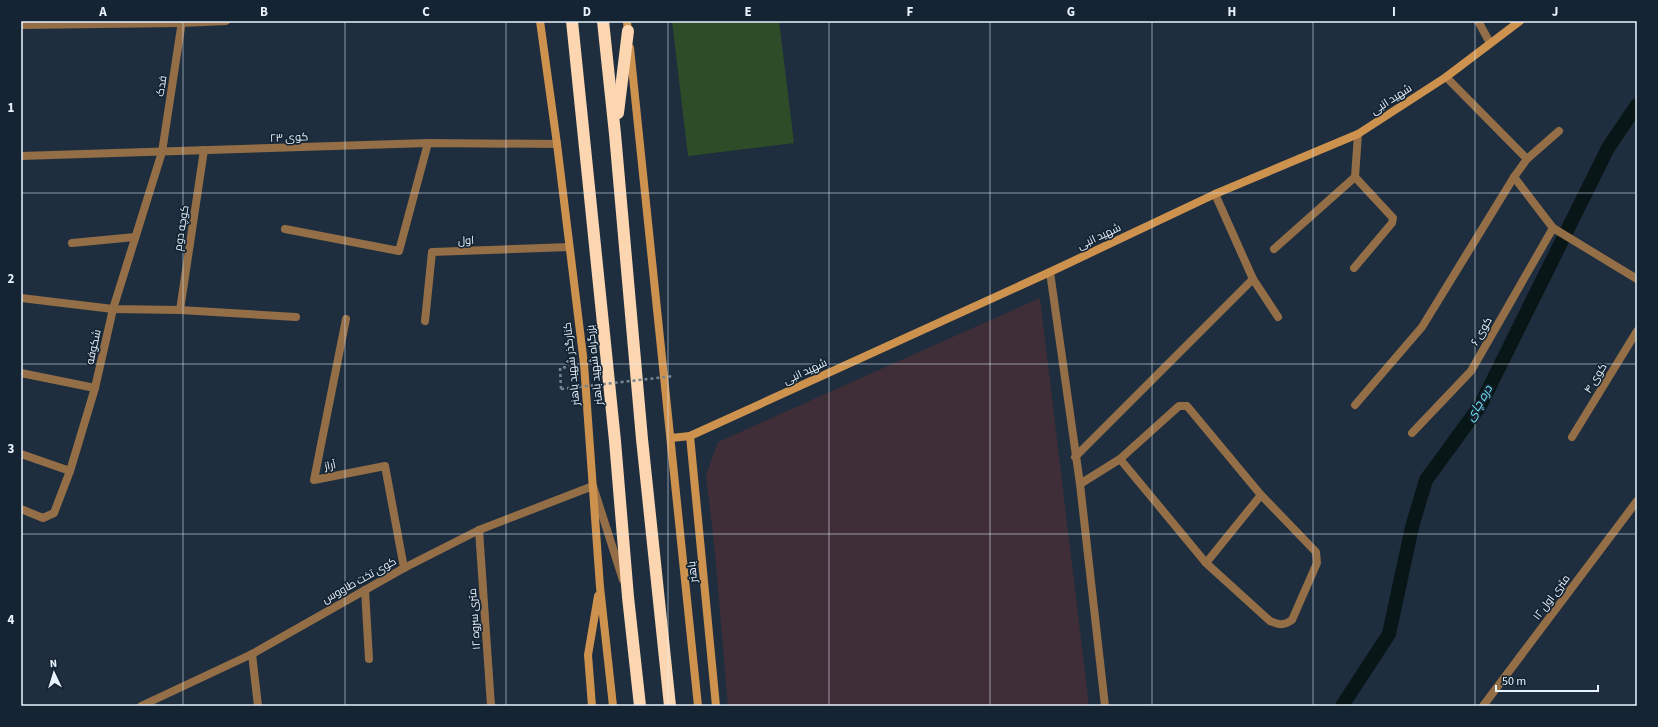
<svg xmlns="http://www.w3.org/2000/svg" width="1658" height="727" font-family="'Source Sans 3',Cairo,sans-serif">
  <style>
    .industrial { fill: #3f2e37 }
    .green { fill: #2e4c27 }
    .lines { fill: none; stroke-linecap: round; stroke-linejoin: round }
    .canal { stroke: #081618; stroke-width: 14 }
    .path { stroke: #778592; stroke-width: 2.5; stroke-dasharray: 3 3; stroke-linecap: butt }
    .street { stroke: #936e46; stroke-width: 8 }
    .secondary { stroke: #ce924f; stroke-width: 8 }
    .highway { stroke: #fcd6b0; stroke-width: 12 }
    .path-bridge { stroke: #778592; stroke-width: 2.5; stroke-dasharray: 3 3; stroke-linecap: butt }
    .grid { fill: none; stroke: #e9f3fe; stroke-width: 1; stroke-opacity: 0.55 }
    .labels { text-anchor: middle; stroke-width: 3.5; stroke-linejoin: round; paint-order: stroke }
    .street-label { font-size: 11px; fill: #e9f3fe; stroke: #142433 }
    .water-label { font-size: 12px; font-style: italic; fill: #77eafb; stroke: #142433 }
    .neatline { fill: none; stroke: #e9f3fe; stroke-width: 1.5 }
    .grid-label { font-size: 13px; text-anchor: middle; font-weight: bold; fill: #e9f3fe }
  </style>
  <rect width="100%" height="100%" fill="#1e2e3e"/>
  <!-- industrial -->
  <polygon class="industrial" points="1040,298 1089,706 728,706 715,552 706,476 718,442"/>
  <!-- green -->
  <polygon class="green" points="672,21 779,21 794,143 688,156"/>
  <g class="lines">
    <!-- canal -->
    <polyline class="canal" points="1342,706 1389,634 1412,527 1426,480 1480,406 1608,148 1637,105"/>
    <!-- path -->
    <polyline class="path" points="561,389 560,368 575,366"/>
    <!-- street -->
    <g class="street">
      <polyline points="1478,21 1490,43"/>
      <polyline points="21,25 182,23 226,21"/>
      <polyline points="1446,77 1527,159"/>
      <polyline points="21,156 428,143 557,144"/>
      <polyline points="1514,177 1553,228 1637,279"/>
      <polyline points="1215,194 1253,279 1278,317"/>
      <polyline points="285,229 399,251 428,143"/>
      <polyline points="72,243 135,237"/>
      <polyline points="1274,249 1355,177 1358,134"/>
      <polyline points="1354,268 1392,223 1393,218 1355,177"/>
      <polyline points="1050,272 1080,484 1105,706"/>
      <polyline points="21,298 113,309 180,310 296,317"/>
      <polyline points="180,310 204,150"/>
      <polyline points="346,319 314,480 385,466 404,568"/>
      <polyline points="425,321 432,252 569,247"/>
      <polyline points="21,373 95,388"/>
      <polyline points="1355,405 1422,327 1514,177 1527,159 1559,131"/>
      <polyline points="1412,433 1471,371 1553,228"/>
      <polyline points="1572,437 1637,331"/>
      <polyline points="21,454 70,471"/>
      <polyline points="1075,457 1253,279"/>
      <path d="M1080 484 1120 459 1179 406H1187L1261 495 1316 552 1317 563 1292 620C1283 626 1279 625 1270 621L1206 563 1120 459"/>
      <polyline points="21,509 43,518 54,513 70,471 95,388 113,309 162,152 182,21"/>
      <polyline points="479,530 491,706"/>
      <polyline points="1206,563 1261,495"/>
      <polyline points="365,590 369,659"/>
      <polyline points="252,654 258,706"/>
      <polyline points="141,706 252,654 404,568 479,530 593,486 623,580"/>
      <polyline points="1483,706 1637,501"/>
    </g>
    <!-- secondary -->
    <g class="secondary">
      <polyline points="540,21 557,144 584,364 600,587 613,706"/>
      <polyline points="627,21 628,35"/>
      <polyline points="630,48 698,706"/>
      <polyline points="690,436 716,706"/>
      <polyline points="671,438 690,436 1050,272 1215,194 1358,134 1446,77 1520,21"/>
      <polyline points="592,706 588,655 598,596"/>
    </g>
    <!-- highway -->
    <g class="highway">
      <polyline points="572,21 615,441 628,597 640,706"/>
      <polyline points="603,21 615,134 642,439 670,706"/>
      <polyline points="618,113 628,31"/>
    </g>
    <!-- path-bridge -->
    <polyline class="path-bridge" points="561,389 674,376"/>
  </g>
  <!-- grid -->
  <path class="grid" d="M183 21V706M345 21V706M506 21V706M668 21V706M829 21V706M990 21V706M1152 21V706M1313 21V706M1475 21V706M21 193H1637M21 364H1637M21 534H1637"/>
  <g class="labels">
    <!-- street labels -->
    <g class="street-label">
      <text transform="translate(161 86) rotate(-81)" y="4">فدک</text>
      <text transform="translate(1391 99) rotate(-33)" y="4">شهید انبی</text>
      <text transform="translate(289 137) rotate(-2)" y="4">کوی ۲۳</text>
      <text transform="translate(181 228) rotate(-81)" y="4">کوچه دوم</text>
      <text transform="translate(1099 236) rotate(-25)" y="4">شهید انبی</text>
      <text transform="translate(466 240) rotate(-2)" y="4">اول</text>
      <text transform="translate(1481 331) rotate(-60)" y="4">کوی ۶</text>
      <text transform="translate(93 347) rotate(-77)" y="4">شکوفه</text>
      <text transform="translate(571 364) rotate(-96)" y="4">کنارگذر شهید باهنر</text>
      <text transform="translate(594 365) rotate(-96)" y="4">بزرگراه شهید باهنر</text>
      <text transform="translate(805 371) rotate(-25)" y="4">شهید انبی</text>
      <text transform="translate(1595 378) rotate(-58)" y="4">کوی ۴</text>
      <text transform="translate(330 465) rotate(-11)" y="4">آراز</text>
      <text transform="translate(692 572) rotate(-96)" y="4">باهنر</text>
      <text transform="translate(359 580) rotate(-29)" y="4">کوی تخت طاووس</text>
      <text transform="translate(1551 597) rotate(-53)" y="4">۱۲ متری اول</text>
      <text transform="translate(474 619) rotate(-94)" y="4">۱۲ متری سروه</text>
    </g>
    <!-- water labels -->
    <g class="water-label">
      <text transform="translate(1479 403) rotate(-59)" y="4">دره چای</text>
    </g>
  </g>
  <!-- border -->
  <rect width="1658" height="727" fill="none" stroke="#142433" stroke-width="44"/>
  <!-- north arrow -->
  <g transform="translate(54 673) rotate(356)" stroke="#142433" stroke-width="3" paint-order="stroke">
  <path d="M0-3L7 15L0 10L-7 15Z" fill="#e9f3fe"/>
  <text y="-6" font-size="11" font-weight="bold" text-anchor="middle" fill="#e9f3fe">N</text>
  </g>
  <!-- scale -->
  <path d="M1496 685v6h102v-6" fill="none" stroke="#e9f3fe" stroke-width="2"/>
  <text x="1502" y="685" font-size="12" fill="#e9f3fe" stroke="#142433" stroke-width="3" paint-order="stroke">50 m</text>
  <rect x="22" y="22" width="1614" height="683" class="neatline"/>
  <g class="grid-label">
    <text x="103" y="16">A</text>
    <text x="264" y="16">B</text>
    <text x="426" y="16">C</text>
    <text x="587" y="16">D</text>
    <text x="748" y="16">E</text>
    <text x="910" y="16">F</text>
    <text x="1071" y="16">G</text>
    <text x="1232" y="16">H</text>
    <text x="1394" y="16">I</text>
    <text x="1555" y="16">J</text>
    <text x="11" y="112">1</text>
    <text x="11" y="283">2</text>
    <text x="11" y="453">3</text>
    <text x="11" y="624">4</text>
  </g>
</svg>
